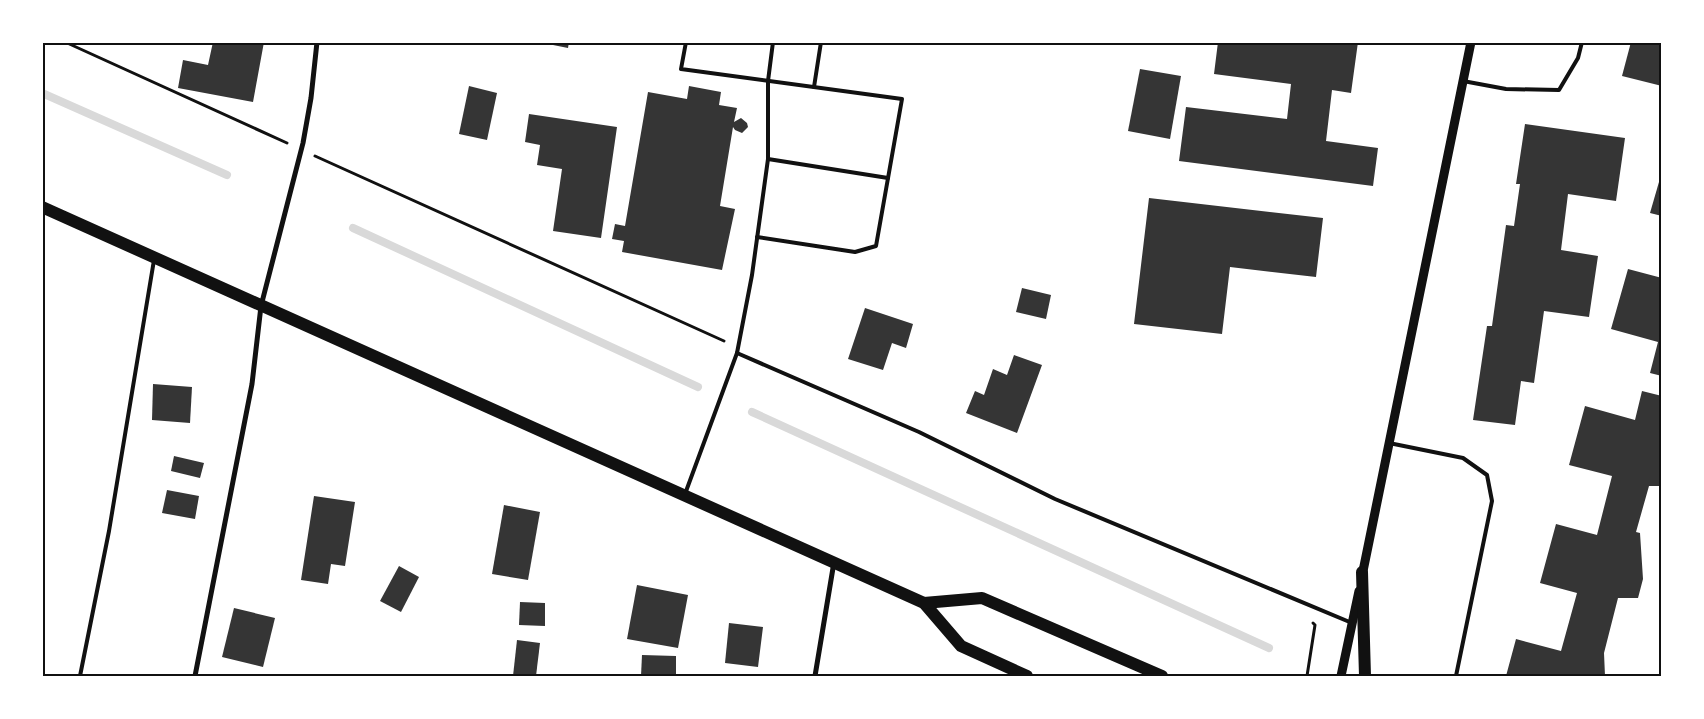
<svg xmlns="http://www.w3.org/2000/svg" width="1704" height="719" font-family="Barlow,sans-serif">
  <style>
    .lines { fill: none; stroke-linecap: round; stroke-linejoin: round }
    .stream { stroke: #d9d9d9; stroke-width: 8 }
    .building { fill: #353535 }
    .path { stroke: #111; stroke-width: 3 }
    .service { stroke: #111; stroke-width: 4 }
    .minor { stroke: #111; stroke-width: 5 }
    .tertiary { stroke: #111; stroke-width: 9 }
    .primary { stroke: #111; stroke-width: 12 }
    .neatline { fill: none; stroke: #111; stroke-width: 2 }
  </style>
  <rect width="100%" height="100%" fill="#fff"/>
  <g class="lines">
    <!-- stream -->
    <g class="stream">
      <polyline points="42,93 227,175"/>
      <polyline points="353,228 698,387"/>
      <polyline points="752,412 1269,648"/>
    </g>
  </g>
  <!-- building -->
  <g class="building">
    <polygon points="213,42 264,42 253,102 178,88 183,60 208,65"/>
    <polygon points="538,42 569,42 568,48"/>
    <polygon points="1218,42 1358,42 1351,93 1332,90 1326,141 1378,148 1373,186 1179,161 1186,107 1287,119 1291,84 1214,74"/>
    <polygon points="1631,42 1662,42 1662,86 1622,76"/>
    <polygon points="1140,69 1181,76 1170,139 1128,131"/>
    <polygon points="469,86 497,93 487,140 459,134"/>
    <polygon points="689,86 721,92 719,105 737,108 734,122 741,118 747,123 748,127 742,133 735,130 733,127 720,206 735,209 722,270 622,252 624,241 612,239 615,224 625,226 648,92 687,99"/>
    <polygon points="529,114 617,127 601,238 553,231 562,169 537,165 540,145 525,142"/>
    <polygon points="1525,124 1625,138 1616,201 1568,194 1561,250 1598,256 1589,317 1544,311 1534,383 1521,381 1515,425 1473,420 1487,326 1492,326 1506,225 1514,226 1520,184 1516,184"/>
    <polygon points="1661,175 1662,175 1662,216 1650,213"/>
    <polygon points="1149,198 1323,218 1316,277 1230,267 1222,334 1134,324"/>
    <polygon points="1628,269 1662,278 1662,376 1650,373 1658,342 1611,329"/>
    <polygon points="1022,288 1051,295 1046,319 1016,312"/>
    <polygon points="865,308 913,324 906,348 892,343 883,370 848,359"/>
    <polygon points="1014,355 1042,365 1017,433 966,413 975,391 984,395 993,369 1007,375"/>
    <polygon points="153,384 192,387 190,423 152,420"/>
    <polygon points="1642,391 1662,396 1662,486 1649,486 1636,532 1640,533 1643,579 1638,598 1618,598 1604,653 1605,676 1506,676 1516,639 1561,651 1577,593 1540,583 1556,524 1597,535 1612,476 1569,465 1585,406 1635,420"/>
    <polygon points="174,456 204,463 200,478 171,471"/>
    <polygon points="167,490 199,496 195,519 162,513"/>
    <polygon points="314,496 355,502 345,566 331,564 328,584 301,580"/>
    <polygon points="504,505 540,512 528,580 492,574"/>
    <polygon points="399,566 419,577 401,612 380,601"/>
    <polygon points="637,585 688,595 678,648 627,639"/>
    <polygon points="520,602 545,603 545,626 519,625"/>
    <polygon points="234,608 275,618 263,667 222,657"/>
    <polygon points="729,623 763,627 758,667 725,663"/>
    <polygon points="517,640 540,643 536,676 513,676"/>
    <polygon points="642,655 676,656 676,676 641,676"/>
  </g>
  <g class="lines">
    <!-- path -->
    <g class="path">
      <polyline points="65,42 287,143"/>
      <polyline points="315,156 724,341"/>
      <polyline points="1307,676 1315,625 1313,623"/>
    </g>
    <!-- service -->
    <g class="service">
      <polyline points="686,42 681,69 902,99 876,246 855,252 757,237"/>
      <polyline points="1463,81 1506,89 1559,90 1578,58 1582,42"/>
      <polyline points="814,87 821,42"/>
      <polyline points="768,159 888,178"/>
      <polyline points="737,353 752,275 768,159 768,81 773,42"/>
      <polyline points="1389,443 1463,458 1487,475 1492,501 1456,676"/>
      <polyline points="685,494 737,353 919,432 1055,499 1352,623"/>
      <polyline points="80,676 109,531 154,260"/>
    </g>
    <!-- minor -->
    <g class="minor">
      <polyline points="195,676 252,384 261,306 303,143 311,98 317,42"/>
      <polyline points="815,676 834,562"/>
    </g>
    <!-- tertiary -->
    <g class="tertiary">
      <polyline points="1362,576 1471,42"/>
      <polyline points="1341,676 1359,591"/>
    </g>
    <!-- primary -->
    <g class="primary">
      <polyline points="42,207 924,603 961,646 1027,676"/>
      <polyline points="1362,572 1365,676"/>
      <polyline points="924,603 982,598 1162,676"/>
    </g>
  </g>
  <!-- border -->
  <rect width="1704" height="719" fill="none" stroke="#ffffff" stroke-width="88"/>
  <rect x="44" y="44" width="1616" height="631" class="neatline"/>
</svg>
